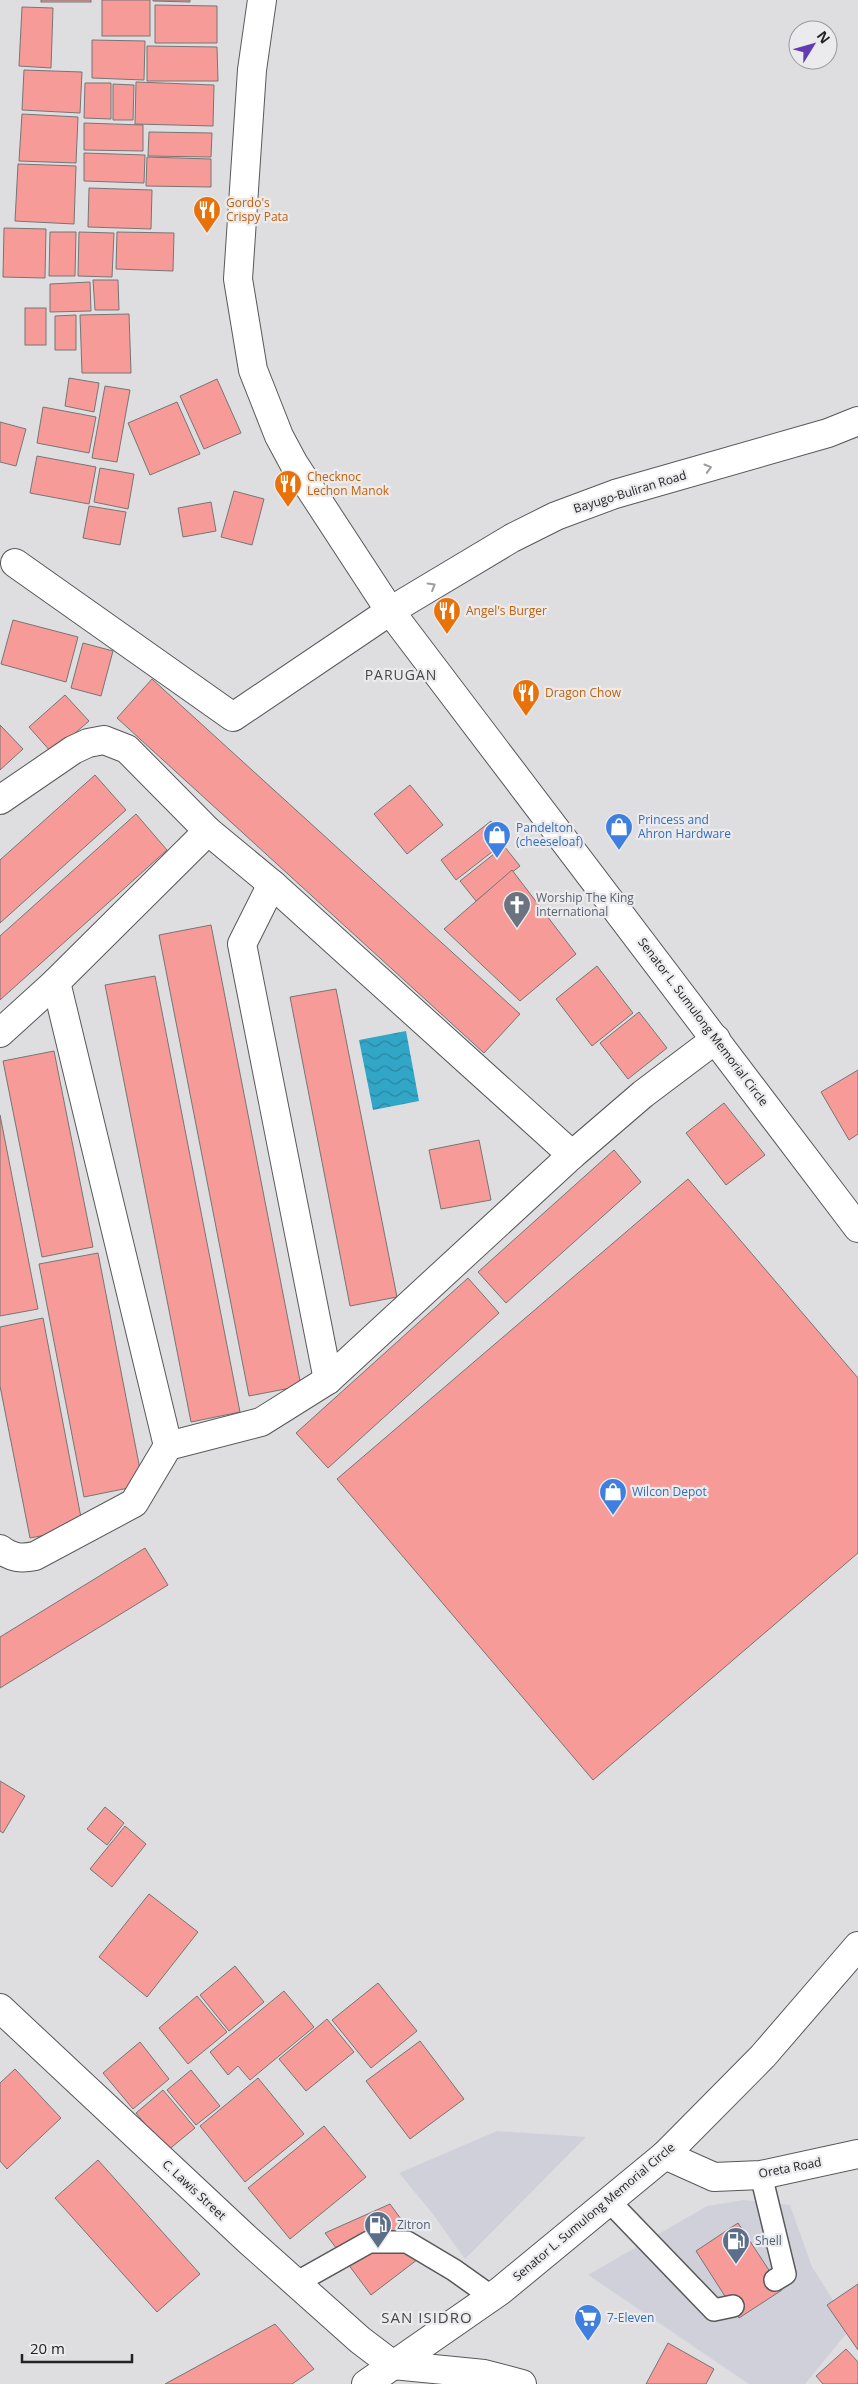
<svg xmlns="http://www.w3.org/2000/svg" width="858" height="2384" font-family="'Open Sans',sans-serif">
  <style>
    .built { fill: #d0d0da }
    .water { fill: url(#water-waves) }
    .building { fill: #f69b98; stroke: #777575 }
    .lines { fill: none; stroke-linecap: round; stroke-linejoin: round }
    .service-casing { stroke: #58585a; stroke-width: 24 }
    .minor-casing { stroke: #58585a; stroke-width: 30 }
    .tertiary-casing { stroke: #58585a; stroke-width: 30 }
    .primary-casing { stroke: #58585a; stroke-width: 30 }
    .service { stroke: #fff; stroke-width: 21 }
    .minor { stroke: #fff; stroke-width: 28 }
    .tertiary { stroke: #fff; stroke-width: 28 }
    .primary { stroke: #fff; stroke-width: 28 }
    .oneway { stroke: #9c9c9c }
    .labels { text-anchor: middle; stroke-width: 4.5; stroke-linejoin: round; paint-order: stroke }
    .food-label { font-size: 12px; fill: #c56008; stroke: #ebebee; text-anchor: start }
    .street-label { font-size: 12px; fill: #222223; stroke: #ebebee }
    .shop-label { font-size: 12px; fill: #366cbe; stroke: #ebebee; text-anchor: start }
    .worship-label { font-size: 12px; fill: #5b616d; stroke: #ebebee; text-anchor: start }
    .service-label { font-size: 12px; fill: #4e5e75; stroke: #ebebee; text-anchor: start }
    .neighbourhood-label { font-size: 14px; letter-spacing: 1px; fill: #474749; stroke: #ebebee }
    .quarter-label { font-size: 15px; letter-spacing: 1px; fill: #474749; stroke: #ebebee }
  </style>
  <defs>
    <pattern id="water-waves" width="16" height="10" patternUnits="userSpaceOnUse" patternTransform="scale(1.25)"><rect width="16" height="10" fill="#32a6c7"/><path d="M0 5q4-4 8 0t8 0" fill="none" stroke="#2a87a1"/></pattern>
  </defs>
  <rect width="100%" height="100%" fill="#dedee0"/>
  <!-- built -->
  <g class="built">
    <polygon points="497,2131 586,2137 465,2259 432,2213 399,2173"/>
    <polygon points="743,2200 790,2205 812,2267 851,2328 805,2384 749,2384 588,2275 707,2206"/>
  </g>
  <!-- water -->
  <polygon class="water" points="406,1031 419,1101 373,1110 359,1040"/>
  <!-- building -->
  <g class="building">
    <rect x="41" y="0" width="50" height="2"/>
    <rect x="102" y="0" width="48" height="36"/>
    <polygon points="153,0 190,0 190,2 153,1"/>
    <polygon points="155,5 217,6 217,43 155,43"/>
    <polygon points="22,7 53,8 51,68 19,66"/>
    <polygon points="92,40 145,41 144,80 92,78"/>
    <polygon points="147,46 217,47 218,81 147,81"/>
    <polygon points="24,70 82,72 80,113 22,110"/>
    <polygon points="136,82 214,85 213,126 135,124"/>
    <polygon points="85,83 111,83 111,119 84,118"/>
    <polygon points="113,84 134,85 133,120 113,120"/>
    <polygon points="22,114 78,117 76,163 19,161"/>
    <polygon points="84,123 143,125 143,151 84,150"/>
    <polygon points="149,132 212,133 211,157 148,156"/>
    <polygon points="84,153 145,155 144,183 84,181"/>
    <polygon points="147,157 211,159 211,187 146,186"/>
    <polygon points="18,164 76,166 74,224 15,221"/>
    <polygon points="89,188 152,190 151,229 88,227"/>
    <polygon points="4,228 46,229 45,278 3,277"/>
    <polygon points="50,232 76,232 75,276 49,276"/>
    <polygon points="79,232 114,233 112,277 78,276"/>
    <polygon points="117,232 174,233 173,271 116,269"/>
    <polygon points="93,280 118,280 119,310 95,310"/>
    <polygon points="90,282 91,311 50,312 50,284"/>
    <rect x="25" y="308" width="21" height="37"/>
    <polygon points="129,314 131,373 82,373 80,315"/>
    <polygon points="76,315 76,350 55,350 55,316"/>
    <polygon points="69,378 99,383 94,412 65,406"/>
    <polygon points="217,379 241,433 204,449 180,396"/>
    <polygon points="105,386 130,390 117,462 92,458"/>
    <polygon points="177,402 200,454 150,475 128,423"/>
    <polygon points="43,407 96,417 89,453 37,443"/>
    <polygon points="0,422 26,429 16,466 0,462"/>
    <polygon points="37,456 96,467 89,504 30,493"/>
    <polygon points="100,468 134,474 128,509 94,502"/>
    <polygon points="234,491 264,499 252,545 221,537"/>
    <polygon points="211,502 216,531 183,537 178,508"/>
    <polygon points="89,506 126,512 120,545 83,538"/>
    <polygon points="13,620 78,637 66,682 1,664"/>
    <polygon points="83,643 113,651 101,696 71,688"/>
    <polygon points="152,679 520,1014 484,1053 117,718"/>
    <polygon points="65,695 89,721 52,753 29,727"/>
    <polygon points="0,725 23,749 0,770"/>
    <polygon points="95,775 126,810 0,923 0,860"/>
    <polygon points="410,785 443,825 407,854 374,814"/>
    <polygon points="136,814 167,850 0,1000 0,936"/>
    <polygon points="491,821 506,841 456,880 441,860"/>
    <polygon points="504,846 520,866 476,901 460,881"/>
    <polygon points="512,870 576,954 520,1001 444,929"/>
    <polygon points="211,925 301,1386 249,1396 159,935"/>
    <polygon points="597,966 633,1013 592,1046 556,999"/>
    <polygon points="155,976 240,1412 191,1422 105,985"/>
    <polygon points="336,989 397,1297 350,1306 290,997"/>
    <polygon points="639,1012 667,1048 628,1079 600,1043"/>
    <polygon points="54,1051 93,1247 42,1257 3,1061"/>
    <polygon points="858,1070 858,1134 849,1140 821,1092"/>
    <polygon points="724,1103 765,1155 726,1185 686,1133"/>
    <polygon points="0,1115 38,1309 0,1316"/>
    <polygon points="479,1140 491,1200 441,1209 429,1150"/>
    <polygon points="614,1150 641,1182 506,1303 478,1272"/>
    <polygon points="688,1179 858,1378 858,1553 593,1780 337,1479"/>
    <polygon points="98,1253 143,1485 84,1497 39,1264"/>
    <polygon points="468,1278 499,1313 328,1468 296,1433"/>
    <polygon points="43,1318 83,1528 30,1538 0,1386 0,1327"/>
    <polygon points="145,1548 168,1585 0,1688 0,1637"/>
    <polygon points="0,1781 25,1796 3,1833 0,1831"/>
    <polygon points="105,1807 124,1823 107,1845 87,1829"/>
    <polygon points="125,1826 146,1844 112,1887 90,1869"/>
    <polygon points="149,1894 198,1932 147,1997 99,1957"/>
    <polygon points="235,1966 264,2002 229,2031 200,1995"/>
    <polygon points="378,1983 417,2031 371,2068 332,2020"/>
    <polygon points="284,1991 314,2027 250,2080 238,2066 228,2075 210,2052"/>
    <polygon points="197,1996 227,2032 188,2064 159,2028"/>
    <polygon points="327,2019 354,2052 306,2091 279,2059"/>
    <polygon points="420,2041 464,2099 410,2139 366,2081"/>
    <polygon points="140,2042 169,2079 133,2109 103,2073"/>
    <polygon points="15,2069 61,2118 7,2169 0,2161 0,2083"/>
    <polygon points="191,2070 220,2106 196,2125 167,2090"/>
    <polygon points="258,2078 304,2134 245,2182 200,2126"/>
    <polygon points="163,2090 195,2128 167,2151 136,2113"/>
    <polygon points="324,2126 366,2177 290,2239 248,2188"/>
    <polygon points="98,2160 200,2274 157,2312 55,2198"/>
    <polygon points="390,2204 426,2253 371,2295 325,2233"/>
    <polygon points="738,2223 782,2290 739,2318 696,2251"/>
    <polygon points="858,2284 858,2350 827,2305"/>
    <polygon points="275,2324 314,2369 292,2384 165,2384"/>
    <polygon points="668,2343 714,2369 706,2384 646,2384"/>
    <polygon points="846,2349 858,2362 858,2384 823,2384 816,2376"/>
  </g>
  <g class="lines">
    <defs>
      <g id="service">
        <polyline points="761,2175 785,2274 775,2280"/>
        <polyline points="609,2201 714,2310 733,2306"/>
        <polyline points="296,2283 369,2242 407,2242 454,2270 492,2297"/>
      </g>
      <g id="minor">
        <polyline points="15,563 233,717 390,611"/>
        <polyline points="0,800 73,750 88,743 104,740 127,749 208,831 272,884 572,1155"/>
        <polyline points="272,884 242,944 328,1380"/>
        <polyline points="56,982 168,1446"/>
        <polyline points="0,1033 56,982 208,831"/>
        <path d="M0 1549C12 1558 21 1559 35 1556L134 1503 168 1446 261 1422 328 1380 572 1155 643 1094 716 1039"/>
        <polyline points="665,2155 714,2177 761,2175 858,2154"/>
      </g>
      <g id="tertiary">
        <polyline points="390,611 512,538 556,516 615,494 828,433 858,421"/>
        <polyline points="0,2008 249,2241 360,2340 393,2365 484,2374 522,2384"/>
      </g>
      <g id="primary">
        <polyline points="262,0 252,70 238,279 253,370 279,436 294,464 390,611 858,1228"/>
        <polyline points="366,2384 500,2291 665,2155 763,2056 858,1946"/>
      </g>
    </defs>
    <!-- service casing -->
    <use href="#service" class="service-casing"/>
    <!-- minor casing -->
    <use href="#minor" class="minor-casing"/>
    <!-- tertiary casing -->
    <use href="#tertiary" class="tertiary-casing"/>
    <!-- primary casing -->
    <use href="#primary" class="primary-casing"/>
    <!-- service -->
    <use href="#service" class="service"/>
    <!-- minor -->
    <use href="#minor" class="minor"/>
    <!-- tertiary -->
    <use href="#tertiary" class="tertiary"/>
    <!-- primary -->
    <use href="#primary" class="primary"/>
  </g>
  <!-- one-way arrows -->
  <defs><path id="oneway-chevron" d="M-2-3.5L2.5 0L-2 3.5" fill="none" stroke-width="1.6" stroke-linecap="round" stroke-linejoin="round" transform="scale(1.25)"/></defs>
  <g class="oneway">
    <use href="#oneway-chevron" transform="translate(708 468) rotate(-16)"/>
    <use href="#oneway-chevron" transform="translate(432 586) rotate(-31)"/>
  </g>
  <!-- icons -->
  <defs>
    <symbol id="restaurant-pin" viewBox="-11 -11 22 30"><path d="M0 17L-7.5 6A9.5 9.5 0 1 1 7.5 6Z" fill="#e8710a" stroke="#ebebee"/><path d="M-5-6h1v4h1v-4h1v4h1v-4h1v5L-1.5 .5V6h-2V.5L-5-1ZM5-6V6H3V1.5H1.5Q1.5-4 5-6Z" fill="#fff"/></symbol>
    <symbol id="shop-pin" viewBox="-11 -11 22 30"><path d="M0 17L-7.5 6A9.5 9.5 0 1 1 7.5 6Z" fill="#3f7fe0" stroke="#ebebee"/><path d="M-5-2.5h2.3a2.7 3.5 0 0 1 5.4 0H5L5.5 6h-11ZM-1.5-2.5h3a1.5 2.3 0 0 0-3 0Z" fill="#fff"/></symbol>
    <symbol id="church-pin" viewBox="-11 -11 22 30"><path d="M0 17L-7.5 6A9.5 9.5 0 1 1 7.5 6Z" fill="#6b7280" stroke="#ebebee"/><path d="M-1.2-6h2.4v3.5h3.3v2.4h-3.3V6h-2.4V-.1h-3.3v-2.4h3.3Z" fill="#fff"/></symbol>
    <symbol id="fuel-pin" viewBox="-11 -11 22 30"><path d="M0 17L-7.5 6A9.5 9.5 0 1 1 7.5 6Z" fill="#5c6f8a" stroke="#ebebee"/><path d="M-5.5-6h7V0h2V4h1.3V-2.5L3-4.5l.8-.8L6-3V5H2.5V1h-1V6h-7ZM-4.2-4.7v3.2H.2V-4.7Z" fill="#fff"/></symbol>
    <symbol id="supermarket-pin" viewBox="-11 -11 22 30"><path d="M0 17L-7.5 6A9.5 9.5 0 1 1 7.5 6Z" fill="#3f7fe0" stroke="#ebebee"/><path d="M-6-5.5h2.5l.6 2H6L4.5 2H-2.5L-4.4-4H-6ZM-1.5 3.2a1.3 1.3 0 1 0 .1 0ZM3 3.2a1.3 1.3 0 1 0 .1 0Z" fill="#fff"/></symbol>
  </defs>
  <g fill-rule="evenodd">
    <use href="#restaurant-pin" x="191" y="194" width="32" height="43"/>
    <use href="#restaurant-pin" x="272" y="468" width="32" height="43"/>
    <use href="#restaurant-pin" x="431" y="595" width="32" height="43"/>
    <use href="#restaurant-pin" x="510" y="677" width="32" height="43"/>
    <use href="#shop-pin" x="603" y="811" width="32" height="43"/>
    <use href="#shop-pin" x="481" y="819" width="32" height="43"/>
    <use href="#church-pin" x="501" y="889" width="32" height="43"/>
    <use href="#shop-pin" x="597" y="1476" width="32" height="43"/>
    <use href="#fuel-pin" x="362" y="2209" width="32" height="43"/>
    <use href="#fuel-pin" x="720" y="2225" width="32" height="43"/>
    <use href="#supermarket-pin" x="572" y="2302" width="32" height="43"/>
  </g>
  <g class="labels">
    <!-- food labels -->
    <g class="food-label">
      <text x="226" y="207">Gordo's<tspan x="226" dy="14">Crispy Pata</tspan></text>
      <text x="307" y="481">Checknoc<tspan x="307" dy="14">Lechon Manok</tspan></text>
      <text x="466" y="615">Angel's Burger</text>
      <text x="545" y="697">Dragon Chow</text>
    </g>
    <!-- street labels -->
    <g class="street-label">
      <text transform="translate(630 492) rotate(-17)" y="4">Bayugo-Buliran Road</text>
      <text transform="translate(703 1022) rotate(53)" y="4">Senator L. Sumulong Memorial Circle</text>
      <text transform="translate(790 2168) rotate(-11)" y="4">Oreta Road</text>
      <text transform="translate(194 2190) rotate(43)" y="4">C. Lawis Street</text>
      <text transform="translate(594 2212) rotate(-40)" y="4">Senator L. Sumulong Memorial Circle</text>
    </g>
    <!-- shop labels -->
    <g class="shop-label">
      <text x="638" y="824">Princess and<tspan x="638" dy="14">Ahron Hardware</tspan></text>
      <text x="516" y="832">Pandelton<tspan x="516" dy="14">(cheeseloaf)</tspan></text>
      <text x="632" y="1496">Wilcon Depot</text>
      <text x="607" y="2322">7-Eleven</text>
    </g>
    <!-- worship labels -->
    <g class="worship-label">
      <text x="536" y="902">Worship The King<tspan x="536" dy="14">International</tspan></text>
    </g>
    <!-- service labels -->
    <g class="service-label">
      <text x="397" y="2229">Zitron</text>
      <text x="755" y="2245">Shell</text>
    </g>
    <!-- neighbourhood labels -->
    <g class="neighbourhood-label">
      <text x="401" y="680">PARUGAN</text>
    </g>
    <!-- quarter labels -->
    <g class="quarter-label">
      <text x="427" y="2323">SAN ISIDRO</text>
    </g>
  </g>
  <!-- north arrow -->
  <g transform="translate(813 45) rotate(53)"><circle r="24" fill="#ebebee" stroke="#9b9b9d"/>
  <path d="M0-4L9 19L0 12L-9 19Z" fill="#613bb3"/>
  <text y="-8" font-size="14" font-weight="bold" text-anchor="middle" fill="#222223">N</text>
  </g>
  <!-- scale -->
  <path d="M22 2354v8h110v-8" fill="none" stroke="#222223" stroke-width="2.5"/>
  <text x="30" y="2354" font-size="15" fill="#222223" stroke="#ebebee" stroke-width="4" paint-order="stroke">20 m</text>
</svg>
